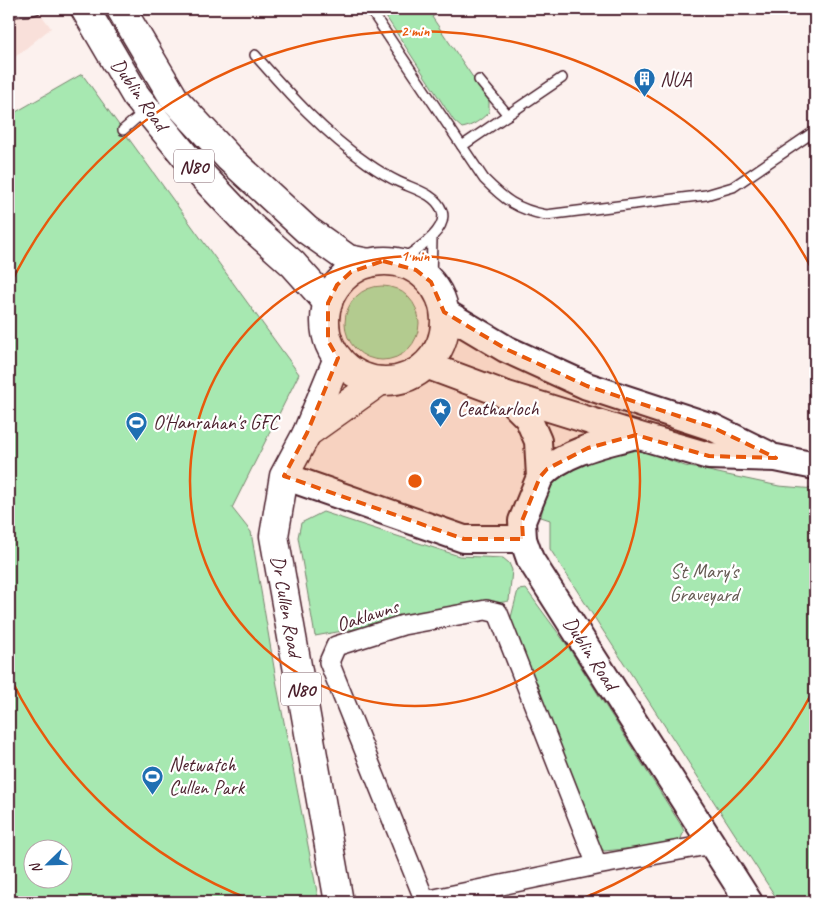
<svg xmlns="http://www.w3.org/2000/svg" width="824" height="911" font-family="Caveat,sans-serif">
  <style>
    .built { fill: #f9e0da }
    .green { fill: #a7e8b1; stroke: #78846e; fill-rule: evenodd }
    .lines { fill: none; stroke-linecap: round; stroke-linejoin: round }
    .service-casing { stroke: #4a1f2b; stroke-width: 12 }
    .minor-casing { stroke: #4a1f2b; stroke-width: 22 }
    .secondary-casing { stroke: #4a1f2b; stroke-width: 30 }
    .primary-casing { stroke: #4a1f2b; stroke-width: 31 }
    .service { stroke: #fff; stroke-width: 9 }
    .minor { stroke: #fff; stroke-width: 19 }
    .secondary { stroke: #fff; stroke-width: 26 }
    .primary { stroke: #fff; stroke-width: 28 }
    .marked { fill: #e8590c; fill-opacity: 0.2; stroke: #e8590c; stroke-width: 4; stroke-dasharray: 10 6; stroke-linejoin: round }
    .ring { fill: none; stroke: #e8590c; stroke-width: 2.5 }
    .labels { text-anchor: middle; stroke-width: 4.5; stroke-linejoin: round; paint-order: stroke }
    .shield { fill: #fff; stroke: #80626b; stroke-width: 1 }
    .shield-label { font-size: 19px; font-weight: bold; fill: #4a1f2b }
    .poi-label { font-size: 20px; fill: #4a1f2b; stroke: #fff; text-anchor: start }
    .street-label { font-size: 20px; fill: #4a1f2b; stroke: #fff }
    .park-label { font-size: 20px; fill: #665b53; stroke: #fff }
    .centre { fill: #e8590c; stroke: #fff; stroke-width: 2.5 }
    .ring-label { font-size: 15px; text-anchor: middle; font-weight: bold; fill: #e8590c; stroke: #fff; stroke-width: 4.5; stroke-linejoin: round; paint-order: stroke }
  </style>
  <rect width="100%" height="100%" fill="#fcf1ee"/>
  <filter id="ink" filterUnits="userSpaceOnUse"><feTurbulence type="fractalNoise" baseFrequency=".02" numOctaves="2"/><feDisplacementMap in="SourceGraphic" scale="10" xChannelSelector="R" yChannelSelector="G"/><feConvolveMatrix kernelMatrix="1 2 1 2 8 2 1 2 1" color-interpolation-filters="sRGB"/></filter>
  <g filter="url(#ink)">
    <!-- built -->
    <polygon class="built" points="9,9 37,9 51,28 9,62"/>
    <!-- green -->
    <g class="green">
      <path d="M381 9H443L432 17 489 101V112C481 120 473 126 462 128L454 121Z"/>
      <path d="M82 74 299 374 232 508 251 532 278 691 319 902H9V116ZM32 848H62V878H32Z"/>
      <circle cx="382" cy="323" r="37"/>
      <polygon points="639,449 685,466 779,486 815,489 815,902 779,902 550,549 550,520 541,517 546,489 558,472 622,450"/>
      <polygon points="323,512 459,556 503,558 509,563 512,570 509,601 315,636 298,537 301,523"/>
      <polygon points="526,589 567,645 681,825 684,831 680,841 667,845 604,851 598,844 509,625 518,590"/>
    </g>
    <g class="lines">
      <defs>
        <g id="service">
          <path d="M370 9 484 179C505 200 516 209 546 215L706 195 733 187 815 131"/>
          <path d="M9 13C18 10 27 12 36 9"/>
          <path d="M255 55C289 94 324 133 367 163 377 170 388 177 399 182 414 189 436 194 442 211 449 232 412 252 398 262"/>
          <polyline points="479,80 508,115"/>
          <polyline points="123,130 146,110"/>
          <polyline points="462,146 562,78"/>
          <polyline points="431,282 432,238"/>
        </g>
        <polyline id="minor" points="597,865 498,613 486,610 403,625 336,646 329,662 425,901 597,865 713,844"/>
        <g id="secondary">
          <polyline points="444,312 506,349 587,386 712,427 767,454"/>
          <polyline points="426,365 504,394 636,435 709,456 776,458 815,466"/>
          <polyline points="504,394 528,418 538,441 540,477 522,521 523,539 530,559 749,902"/>
          <polyline points="284,476 464,539 523,539"/>
          <path d="M540 477C561 452 605 443 636 435"/>
        </g>
        <g id="primary">
          <polyline points="85,9 136,96 195,168 248,224 293,264 328,303"/>
          <polyline points="121,9 175,100 229,158 307,230 348,259 369,263"/>
          <circle cx="385" cy="321" r="60"/>
          <polyline points="338,358 307,433 284,476 274,536 339,902"/>
          <polyline points="307,433 380,381"/>
        </g>
      </defs>
      <!-- service casing -->
      <use href="#service" class="service-casing"/>
      <!-- minor casing -->
      <use href="#minor" class="minor-casing"/>
      <!-- secondary casing -->
      <use href="#secondary" class="secondary-casing"/>
      <!-- primary casing -->
      <use href="#primary" class="primary-casing"/>
      <!-- service -->
      <use href="#service" class="service"/>
      <!-- minor -->
      <use href="#minor" class="minor"/>
      <!-- secondary -->
      <use href="#secondary" class="secondary"/>
      <!-- primary -->
      <use href="#primary" class="primary"/>
    </g>
  </g>
  <!-- marked area -->
  <path class="marked" d="M383 261 416 270 431 282 444 312 506 349 587 386 712 427 776 458 709 456 636 435 588 448 547 469 540 477 522 521 523 539H464L284 476 307 433 338 358 328 341V303L337 285 351 272Z"/>
  <!-- distance rings -->
  <g class="ring">
    <circle cx="415" cy="481" r="225"/>
    <path d="M814 689A450 450 0 0 1 576 901M254 901A450 450 0 0 1 9 675M9 287A450 450 0 0 1 814 273"/>
  </g>
  <!-- icons -->
  <defs>
    <symbol id="building-pin" viewBox="-11 -11 22 30"><path d="M0 17L-7.5 6A9.5 9.5 0 1 1 7.5 6Z" fill="#1f6fb2" stroke="#fff"/><path d="M-4-6H4V6H1V3H-1V6H-4ZM-2.5-4.3h1.7v1.8h-1.7ZM.8-4.3h1.7v1.8H.8ZM-2.5-1h1.7V.8h-1.7ZM.8-1h1.7V.8H.8Z" fill="#fff"/></symbol>
    <symbol id="sight-pin" viewBox="-11 -11 22 30"><path d="M0 17L-7.5 6A9.5 9.5 0 1 1 7.5 6Z" fill="#1f6fb2" stroke="#fff"/><path d="M0-6L1.8-2.2L6-1.7L2.9 1.2L3.7 5.4L0 3.3L-3.7 5.4L-2.9 1.2L-6-1.7L-1.8-2.2Z" fill="#fff"/></symbol>
    <symbol id="stadium-pin" viewBox="-11 -11 22 30"><path d="M0 17L-7.5 6A9.5 9.5 0 1 1 7.5 6Z" fill="#1f6fb2" stroke="#fff"/><path d="M0-5a6.5 5 0 1 0 0 10a6.5 5 0 1 0 0-10ZM-3.5-1.8h7v3.6h-7Z" fill="#fff"/></symbol>
  </defs>
  <g fill-rule="evenodd">
    <use href="#building-pin" x="632" y="66" width="25" height="34"/>
    <use href="#sight-pin" x="428" y="396" width="25" height="34"/>
    <use href="#stadium-pin" x="124" y="410" width="25" height="34"/>
    <use href="#stadium-pin" x="140" y="764" width="25" height="34"/>
  </g>
  <g class="labels">
    <!-- shield labels -->
    <g class="shield">
      <rect x="174" y="149.5" width="40" height="33" rx="4"/>
      <rect x="281" y="672.5" width="40" height="33" rx="4"/>
    </g>
    <g class="shield-label">
      <text x="194" y="173">N80</text>
      <text x="301" y="696">N80</text>
    </g>
    <!-- poi labels -->
    <g class="poi-label">
      <text x="660" y="86">NUA</text>
      <text x="457" y="415">Ceatharloch</text>
      <text x="153" y="429">O'Hanrahan's GFC</text>
      <text x="169" y="771">Netwatch<tspan x="169" dy="23">Cullen Park</tspan></text>
    </g>
    <!-- street labels -->
    <g class="street-label">
      <text transform="translate(140 94) rotate(55)" y="7">Dublin Road</text>
      <text transform="translate(287 606) rotate(80)" y="7">Dr Cullen Road</text>
      <text transform="translate(367 615) rotate(-18)" y="7">Oaklawns</text>
      <text transform="translate(591 653) rotate(57)" y="7">Dublin Road</text>
    </g>
    <!-- park labels -->
    <g class="park-label">
      <text x="704" y="578">St Mary's<tspan x="704" dy="23">Graveyard</tspan></text>
    </g>
  </g>
  <circle cx="415" cy="481" r="8" class="centre"/>
  <g class="ring-label">
    <text x="415" y="36">2 min</text>
    <text x="415" y="261">1 min</text>
  </g>
  <!-- margin -->
  <rect width="824" height="911" fill="none" stroke="#fff" stroke-width="30"/>
  <rect x="15" y="15" width="794" height="881" fill="none" stroke="#4a1f2b" stroke-width="2" filter="url(#ink)"/>
  <!-- north arrow -->
  <g transform="translate(48 864) rotate(247)"><circle r="24" fill="#ffffff" stroke="#b7a5aa"/>
  <path d="M0-4L9 19L0 12L-9 19Z" fill="#1f6fb2"/>
  <text y="-8" font-size="14" font-weight="bold" text-anchor="middle" fill="#4a1f2b">N</text>
  </g>
</svg>
